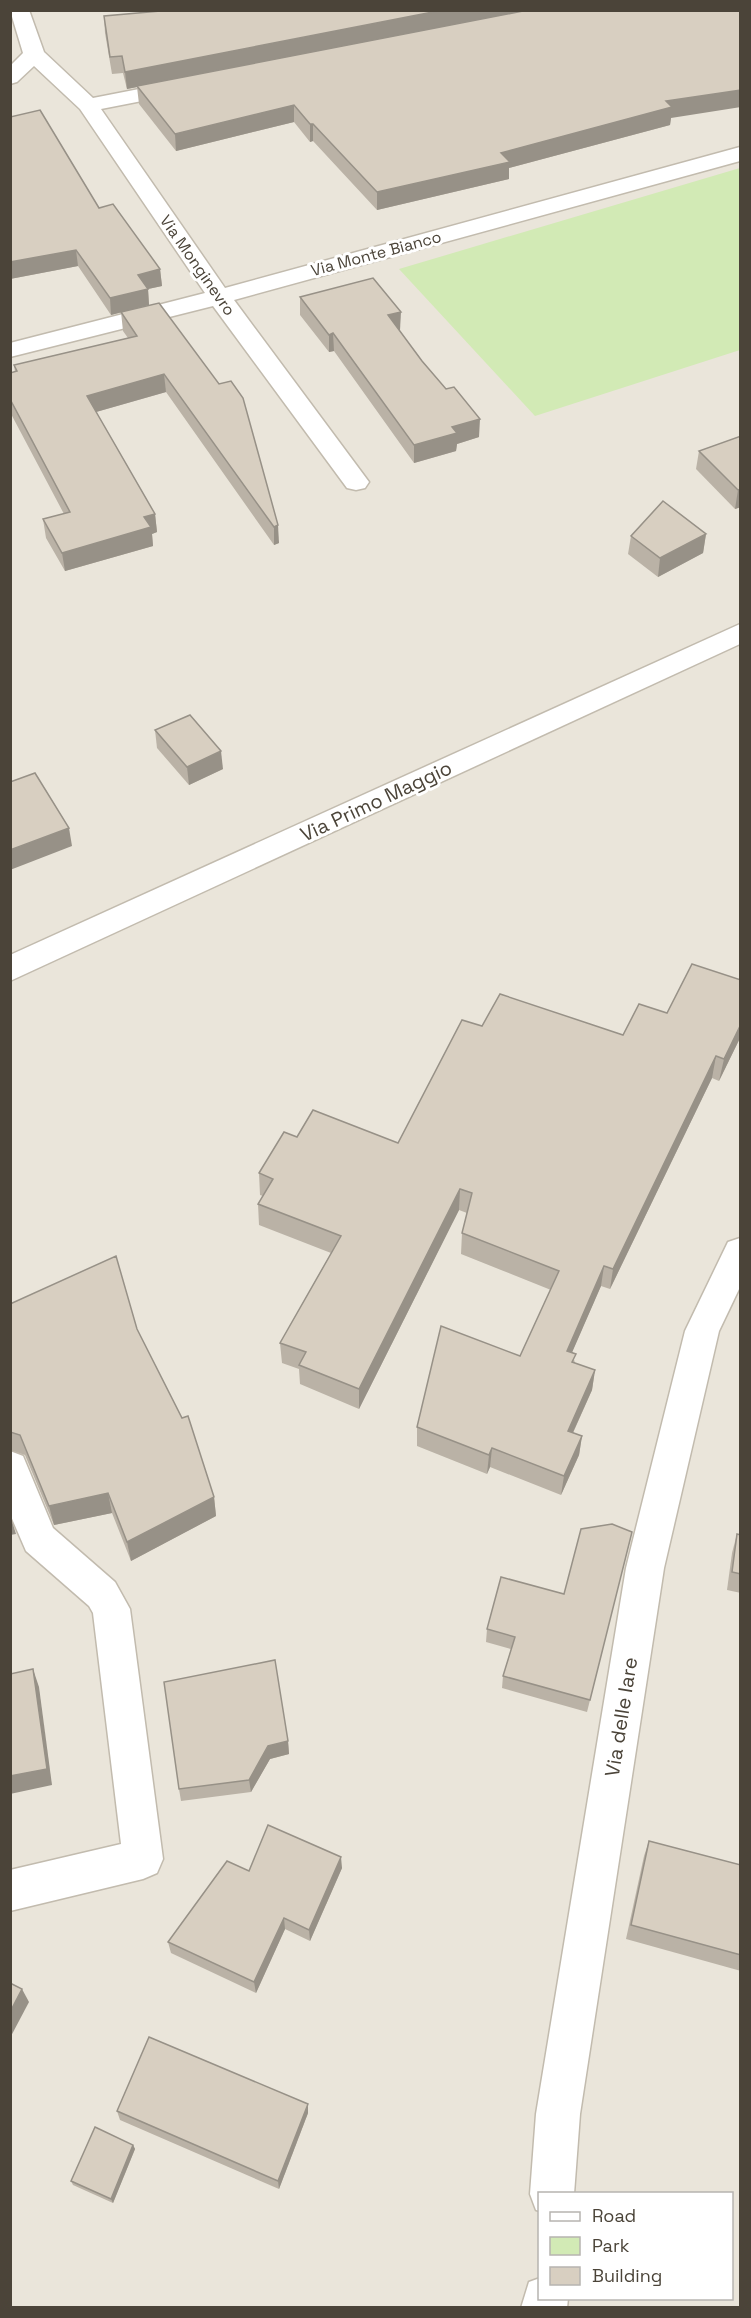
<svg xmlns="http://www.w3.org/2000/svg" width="751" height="2318" font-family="'Space Grotesk',sans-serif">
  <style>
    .residential { fill: #eae5da; fill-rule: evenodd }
    .green { fill: #d2eab5 }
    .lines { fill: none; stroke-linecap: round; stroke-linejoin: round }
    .minor-casing { stroke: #c2bbae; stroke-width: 3 }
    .minor { fill: #fff; fill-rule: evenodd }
    .wall { fill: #bab2a6 }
    .shaded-wall { fill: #979187 }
    .building { fill: #d8cfc1; stroke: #979187; stroke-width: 1.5 }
    .labels { text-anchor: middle; stroke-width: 6; stroke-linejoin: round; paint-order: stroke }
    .far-street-label { font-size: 16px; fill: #4b4439; stroke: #fff }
    .street-label { font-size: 20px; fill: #4b4439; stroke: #fff }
  </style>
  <rect width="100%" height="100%" fill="#f6f3ec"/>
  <!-- residential -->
  <path class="residential" d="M11 11H740V2307L11 2308ZM540 2194H732V2298H540Z"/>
  <!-- green -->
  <polygon class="green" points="740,168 740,350 535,416 399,269"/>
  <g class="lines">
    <defs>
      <g id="minor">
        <polygon points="10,10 29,10 44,52 93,98 180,81 188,82 191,87 188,92 101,109 225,288 740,147 740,161 234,300 369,482 365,488 356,490 347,488 213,306 10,357 10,343 205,293 80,109 34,66 17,82 10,84 10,66 23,53"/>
        <polygon points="740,624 740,644 10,981 10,955"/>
        <polygon points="740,1238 740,1287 719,1331 664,1568 580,2114 574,2194 540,2194 540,2211 536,2210 530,2194 536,2114 626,1568 685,1331 728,1242"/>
        <polygon points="10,1451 23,1456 53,1528 115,1582 130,1609 163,1859 157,1873 143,1879 10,1911 10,1870 121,1844 93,1613 89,1606 26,1551 10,1514"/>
        <polygon points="540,2278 540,2298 568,2298 567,2308 521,2308 529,2282"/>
      </g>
    </defs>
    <!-- minor casing -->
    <use href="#minor" class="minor-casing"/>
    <!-- minor -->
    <use href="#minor" class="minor"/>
  </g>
  <!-- wall -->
  <g class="wall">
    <polygon points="104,16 671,118 670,125 509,168 509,179 377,210 313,141 310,142 294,122 176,151 139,104 137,87 127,89 123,73 112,74 105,33"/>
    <polygon points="10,117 160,269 162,286 148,289 149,305 111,315 78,266 10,279"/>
    <polygon points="300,297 400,330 399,330 479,437 457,444 456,451 414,463 334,351 329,352 300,315"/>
    <polygon points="121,312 219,384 231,381 279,543 274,545 166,392 96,412 155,514 157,532 152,534 153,546 65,571 46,538 43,519 64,514 10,412 10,373 15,372 14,365 128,338 123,331"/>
    <polygon points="741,436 741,507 735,509 696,469 699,451"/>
    <polygon points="706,534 703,553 658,577 628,554 631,536"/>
    <polygon points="155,730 223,769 189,785 157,748"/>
    <polygon points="741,980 741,1036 719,1081 712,1078 610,1289 601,1286 572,1352 575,1363 595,1370 592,1390 573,1433 582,1436 579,1455 561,1495 490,1467 487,1474 417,1446 417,1427 520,1356 551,1290 461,1254 462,1233 467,1213 459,1210 359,1409 300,1384 299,1369 282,1363 280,1343 331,1253 259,1225 258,1204 263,1196 260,1195 259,1173 297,1137 398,1143 482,1026 623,1035"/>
    <polygon points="10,1304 137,1329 214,1497 216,1516 131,1561 112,1513 54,1525 25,1455 10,1450"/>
    <polygon points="632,1532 587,1712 502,1688 503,1676 511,1649 486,1642 487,1629 564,1594"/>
    <polygon points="737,1534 741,1535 741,1593 727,1590 732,1553"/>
    <polygon points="288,1741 289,1754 270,1759 251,1792 181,1801 179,1789"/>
    <polygon points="649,1841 741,1865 741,1971 626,1939 644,1856"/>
    <polygon points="342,1868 310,1941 285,1929 256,1993 171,1953 168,1942 249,1871"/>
    <polygon points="117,2111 308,2113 279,2189 120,2120"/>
    <polygon points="133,2145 135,2149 113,2203 73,2185 71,2181"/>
  </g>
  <!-- shaded-wall -->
  <g class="shaded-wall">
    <polygon points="443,10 531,10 127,89 125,72"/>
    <polygon points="741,90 741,107 671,118 670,125 509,168 509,179 377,210 377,192 666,101"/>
    <polygon points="294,105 294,122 176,151 175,134"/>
    <polygon points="310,124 313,124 313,141 310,142"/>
    <polygon points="76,250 78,266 10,279 10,262"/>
    <polygon points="160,269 162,286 148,289 149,305 111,315 110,298 138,275"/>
    <polygon points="401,312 400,330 388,333 388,315"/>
    <polygon points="333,333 334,351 329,352 329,335"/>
    <polygon points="164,374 166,392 89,414 87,396"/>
    <polygon points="480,419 479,437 457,444 456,451 414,463 414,445 452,427"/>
    <polygon points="741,489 741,507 735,509 738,490"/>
    <polygon points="155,514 157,532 152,534 153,546 65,571 62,553 144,517"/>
    <polygon points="278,525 279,543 274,545 274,527"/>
    <polygon points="706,534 703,553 658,577 660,558"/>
    <polygon points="221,751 223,769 189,785 187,767"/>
    <polygon points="69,828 72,846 10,870 10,850"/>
    <polygon points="741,1024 741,1036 719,1081 724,1059"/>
    <polygon points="716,1056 712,1078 610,1289 613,1269"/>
    <polygon points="460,1189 459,1210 359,1409 359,1389"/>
    <polygon points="604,1266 601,1286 564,1371 567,1351"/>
    <polygon points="595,1370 592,1390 565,1450 568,1431"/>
    <polygon points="582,1436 579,1455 561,1495 564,1476"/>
    <polygon points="492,1448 490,1467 487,1474 489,1455"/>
    <polygon points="108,1493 112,1513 54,1525 49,1506"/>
    <polygon points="214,1497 216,1516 131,1561 127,1542"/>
    <polygon points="10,1515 16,1534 10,1535"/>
    <polygon points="33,1669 39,1687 52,1785 10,1794 10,1776"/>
    <polygon points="288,1741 289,1754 270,1759 251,1792 249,1780 268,1746"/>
    <polygon points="341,1857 342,1868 310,1941 309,1930"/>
    <polygon points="284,1918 285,1929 256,1993 254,1982"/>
    <polygon points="22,1989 29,2002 10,2038 10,2012"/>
    <polygon points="308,2104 308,2113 279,2189 278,2181"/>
    <polygon points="133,2145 135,2149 113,2203 111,2199"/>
  </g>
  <!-- building -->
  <g class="building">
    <polygon points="172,10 443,10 125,72 122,56 110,57 104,16"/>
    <polygon points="528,10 741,10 741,90 666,101 672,107 501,153 510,162 377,192 313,124 310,124 294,105 175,134 137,86"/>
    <polygon points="40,110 99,208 113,204 160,269 138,275 148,289 110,298 76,250 10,262 10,117"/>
    <polygon points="373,278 401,312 388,315 422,361 446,389 454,387 480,419 452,427 457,433 414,445 333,333 329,335 300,297"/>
    <polygon points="159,303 219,384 231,381 243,398 278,525 274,527 164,374 87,396 155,514 144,517 151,527 62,553 43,519 70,512 10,399 10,373 17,371 14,365 137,336 121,312"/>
    <polygon points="741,436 741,489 738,490 699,451"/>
    <polygon points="663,501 706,534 660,558 631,536"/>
    <polygon points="190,715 221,751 187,767 155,730"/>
    <polygon points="35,773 69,828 10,850 10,782"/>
    <polygon points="692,964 741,980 741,1024 724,1059 716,1056 613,1269 604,1266 567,1351 576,1354 572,1362 595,1370 568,1431 582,1436 564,1476 492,1448 489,1455 417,1427 441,1326 520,1356 559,1271 462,1233 472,1193 460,1189 359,1389 299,1365 306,1352 280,1343 341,1236 258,1204 273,1179 259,1173 284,1132 297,1137 313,1110 398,1143 462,1020 482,1026 500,994 623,1035 639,1004 667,1013"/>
    <polygon points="116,1256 137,1329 182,1418 188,1416 214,1497 127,1542 108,1493 49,1506 20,1435 10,1432 10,1304"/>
    <polygon points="612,1524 632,1532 590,1700 503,1676 515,1637 487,1629 501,1577 564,1594 581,1529"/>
    <polygon points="737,1534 741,1535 741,1574 732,1572"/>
    <polygon points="275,1660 288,1741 268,1746 249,1780 179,1789 164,1682"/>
    <polygon points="33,1669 47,1769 10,1776 10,1674"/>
    <polygon points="268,1825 341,1857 309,1930 284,1918 254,1982 168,1942 227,1861 249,1871"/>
    <polygon points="649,1841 741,1865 741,1955 631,1925"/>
    <polygon points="10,1983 22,1989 10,2012"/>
    <polygon points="149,2037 308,2104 278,2181 117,2111"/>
    <polygon points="95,2127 133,2145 111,2199 71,2181"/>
  </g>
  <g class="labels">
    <!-- far-street labels -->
    <g class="far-street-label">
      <text transform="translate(376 253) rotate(-15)" y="6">Via Monte Bianco</text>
      <text transform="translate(198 265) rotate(55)" y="6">Via Monginevro</text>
    </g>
    <!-- street labels -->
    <g class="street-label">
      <text transform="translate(376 801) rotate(-25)" y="7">Via Primo Maggio</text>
      <text transform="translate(621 1717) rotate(-81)" y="7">Via delle Iare</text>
    </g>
  </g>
  <!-- border -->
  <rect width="751" height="2318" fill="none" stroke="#4b4439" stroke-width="24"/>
  <!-- legend -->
  <rect x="538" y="2192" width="195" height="108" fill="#ffffff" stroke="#b7b4b0" stroke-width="1.5"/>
  <rect x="550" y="2212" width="30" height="9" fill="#ffffff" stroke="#b7b4b0" stroke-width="1.5"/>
  <text x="592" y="2222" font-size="18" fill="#4b4439">Road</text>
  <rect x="550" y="2237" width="30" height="18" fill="#d2eab5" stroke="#b7b4b0" stroke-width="1.5"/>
  <text x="592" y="2252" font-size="18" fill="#4b4439">Park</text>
  <rect x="550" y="2267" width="30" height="18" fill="#d8cfc1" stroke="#b7b4b0" stroke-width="1.5"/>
  <text x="592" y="2282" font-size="18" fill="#4b4439">Building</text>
</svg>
